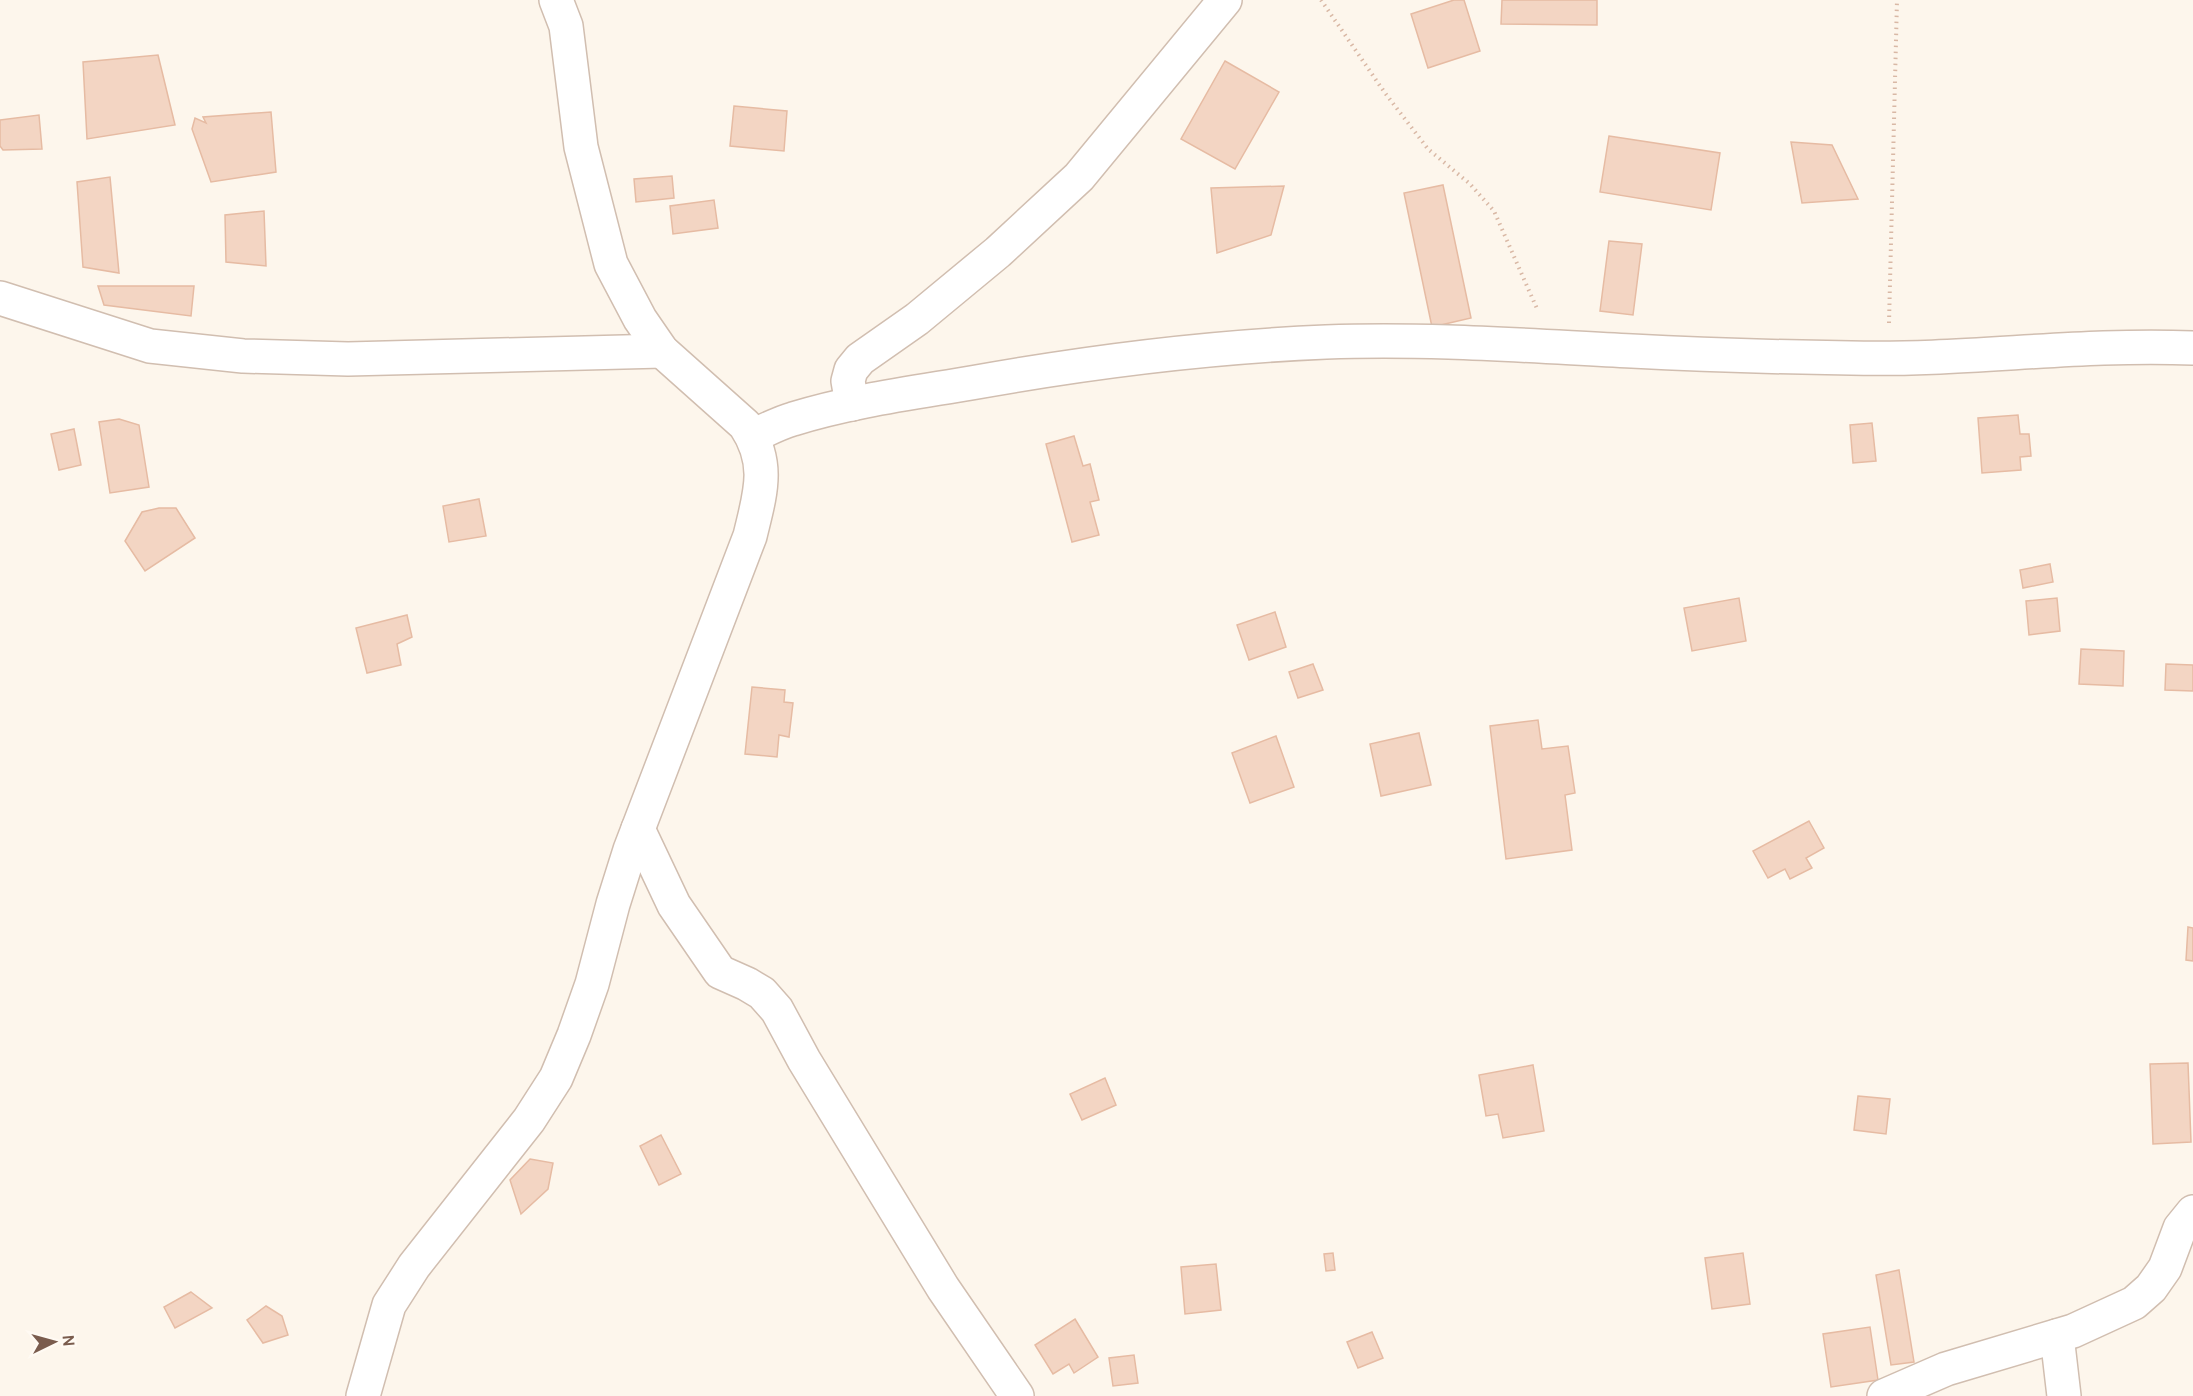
<svg xmlns="http://www.w3.org/2000/svg" width="2193" height="1396" font-family="Cabin,sans-serif">
  <style>
    .building { fill: #f3d5c3; stroke: #e6bba3; stroke-width: 1.5 }
    .lines { fill: none; stroke-linecap: round; stroke-linejoin: round }
    .minor-casing { stroke: #d1beb0; stroke-width: 36 }
    .path { stroke: #d9b8a5; stroke-width: 4; stroke-dasharray: 1.5 4.5; stroke-linecap: butt }
    .minor { stroke: #fff; stroke-width: 33 }
  </style>
  <rect width="100%" height="100%" fill="#fdf6ec"/>
  <!-- building -->
  <g class="building">
    <polygon points="1454,0 1464,0 1480,51 1428,68 1411,14"/>
    <polygon points="1502,0 1597,0 1597,25 1501,24"/>
    <polygon points="158,55 175,125 87,139 83,62"/>
    <polygon points="1225,61 1279,92 1235,169 1181,139"/>
    <polygon points="734,106 787,111 784,151 730,146"/>
    <polygon points="271,112 276,172 211,182 192,129 195,118 206,123 203,117"/>
    <polygon points="39,115 42,149 3,150 0,146 0,120"/>
    <polygon points="1609,136 1720,153 1711,210 1600,192"/>
    <polygon points="1791,142 1832,145 1858,199 1802,203"/>
    <polygon points="672,176 674,198 636,202 634,179"/>
    <polygon points="110,177 119,273 83,267 77,182"/>
    <polygon points="1443,185 1471,318 1432,327 1404,193"/>
    <polygon points="1284,186 1271,235 1217,253 1211,188"/>
    <polygon points="714,200 718,228 673,234 670,206"/>
    <polygon points="264,211 266,266 226,262 225,215"/>
    <polygon points="1609,241 1642,244 1633,315 1600,311"/>
    <polygon points="98,286 194,286 191,316 104,305"/>
    <polygon points="2018,415 2020,434 2029,434 2031,456 2020,457 2021,470 1982,473 1978,418"/>
    <polygon points="119,419 139,425 149,487 110,493 99,422"/>
    <polygon points="1872,423 1876,461 1853,463 1850,425"/>
    <polygon points="74,429 81,465 59,470 51,434"/>
    <polygon points="1074,436 1083,466 1090,464 1099,500 1090,502 1099,535 1072,542 1046,444"/>
    <polygon points="479,499 486,536 449,542 443,506"/>
    <polygon points="159,508 176,508 195,538 145,571 125,541 142,512"/>
    <polygon points="2050,564 2053,582 2023,588 2020,570"/>
    <polygon points="1739,598 1746,641 1692,651 1684,608"/>
    <polygon points="2057,598 2060,631 2029,635 2026,601"/>
    <polygon points="1275,612 1286,647 1249,660 1237,625"/>
    <polygon points="407,615 412,637 397,644 401,665 367,673 356,628"/>
    <polygon points="2081,649 2124,651 2123,686 2079,684"/>
    <polygon points="1313,664 1323,690 1298,698 1289,672"/>
    <polygon points="2166,664 2193,665 2193,691 2165,690"/>
    <polygon points="752,687 785,690 784,702 793,703 789,737 779,735 777,757 745,754"/>
    <polygon points="1538,720 1542,749 1568,746 1575,793 1565,795 1572,850 1506,859 1490,726"/>
    <polygon points="1419,733 1431,785 1381,796 1370,744"/>
    <polygon points="1276,736 1294,787 1250,803 1232,753"/>
    <polygon points="1809,821 1824,848 1806,858 1812,868 1790,879 1785,869 1768,878 1753,851"/>
    <polygon points="2188,927 2193,928 2193,961 2186,960"/>
    <polygon points="2188,1063 2191,1142 2153,1144 2150,1064"/>
    <polygon points="1533,1065 1544,1131 1503,1138 1498,1114 1486,1116 1479,1075"/>
    <polygon points="1105,1078 1116,1105 1082,1120 1070,1094"/>
    <polygon points="1858,1096 1890,1099 1886,1134 1854,1130"/>
    <polygon points="661,1135 681,1174 659,1185 640,1146"/>
    <polygon points="530,1159 553,1163 548,1189 521,1214 510,1180"/>
    <polygon points="1333,1253 1335,1270 1326,1271 1324,1254"/>
    <polygon points="1743,1253 1750,1304 1712,1309 1705,1258"/>
    <polygon points="1216,1264 1221,1310 1185,1314 1181,1267"/>
    <polygon points="1899,1270 1914,1362 1891,1365 1876,1275"/>
    <polygon points="191,1292 212,1308 175,1328 164,1307"/>
    <polygon points="266,1306 282,1316 288,1335 263,1343 247,1320"/>
    <polygon points="1075,1319 1098,1357 1074,1373 1069,1364 1053,1374 1035,1345"/>
    <polygon points="1870,1327 1878,1380 1831,1387 1823,1334"/>
    <polygon points="1372,1332 1383,1358 1358,1368 1347,1342"/>
    <polygon points="1134,1355 1138,1383 1113,1386 1109,1358"/>
  </g>
  <g class="lines">
    <defs>
      <g id="minor">
        <polyline points="0,298 150,346 243,356 348,359 662,351"/>
        <polyline points="852,404 848,381 851,370 860,359 917,319 998,252 1079,177 1225,0"/>
        <path d="M753 436C766 430 779 423 793 419 851 401 912 393 971 383 1088 362 1207 347 1326 342 1428 338 1530 346 1632 351 1705 355 1778 357 1851 358 1965 361 2079 343 2193 348"/>
        <polyline points="638,829 674,905 720,972 747,984 762,993 777,1010 804,1060 943,1288 1017,1396"/>
        <polyline points="2057,1336 2064,1396"/>
        <path d="M363 1396 389 1305 414 1266 529 1120 556 1078 574 1035 592 984 613 904 630 850 750 536C760 494 771 464 745 425L662 351 640 319 611 264 581 147 566 26 556 0"/>
        <polyline points="1884,1396 1946,1369 2073,1331 2134,1303 2151,1288 2165,1268 2180,1228 2193,1212"/>
      </g>
    </defs>
    <!-- minor casing -->
    <use href="#minor" class="minor-casing"/>
    <!-- path -->
    <g class="path">
      <polyline points="1321,0 1385,93 1428,149 1470,184 1494,211 1538,311"/>
      <polyline points="1889,323 1897,0"/>
    </g>
    <!-- minor -->
    <use href="#minor" class="minor"/>
  </g>
  <!-- north arrow -->
  <g transform="translate(54 1342) rotate(85)" stroke="#fffaf3" stroke-width="4.5" paint-order="stroke">
  <path d="M0-4.5L10 22L0 15L-10 22Z" fill="#7a5c4d"/>
  <text y="-9" font-size="16" font-weight="bold" text-anchor="middle" fill="#7a5c4d">N</text>
  </g>
</svg>
